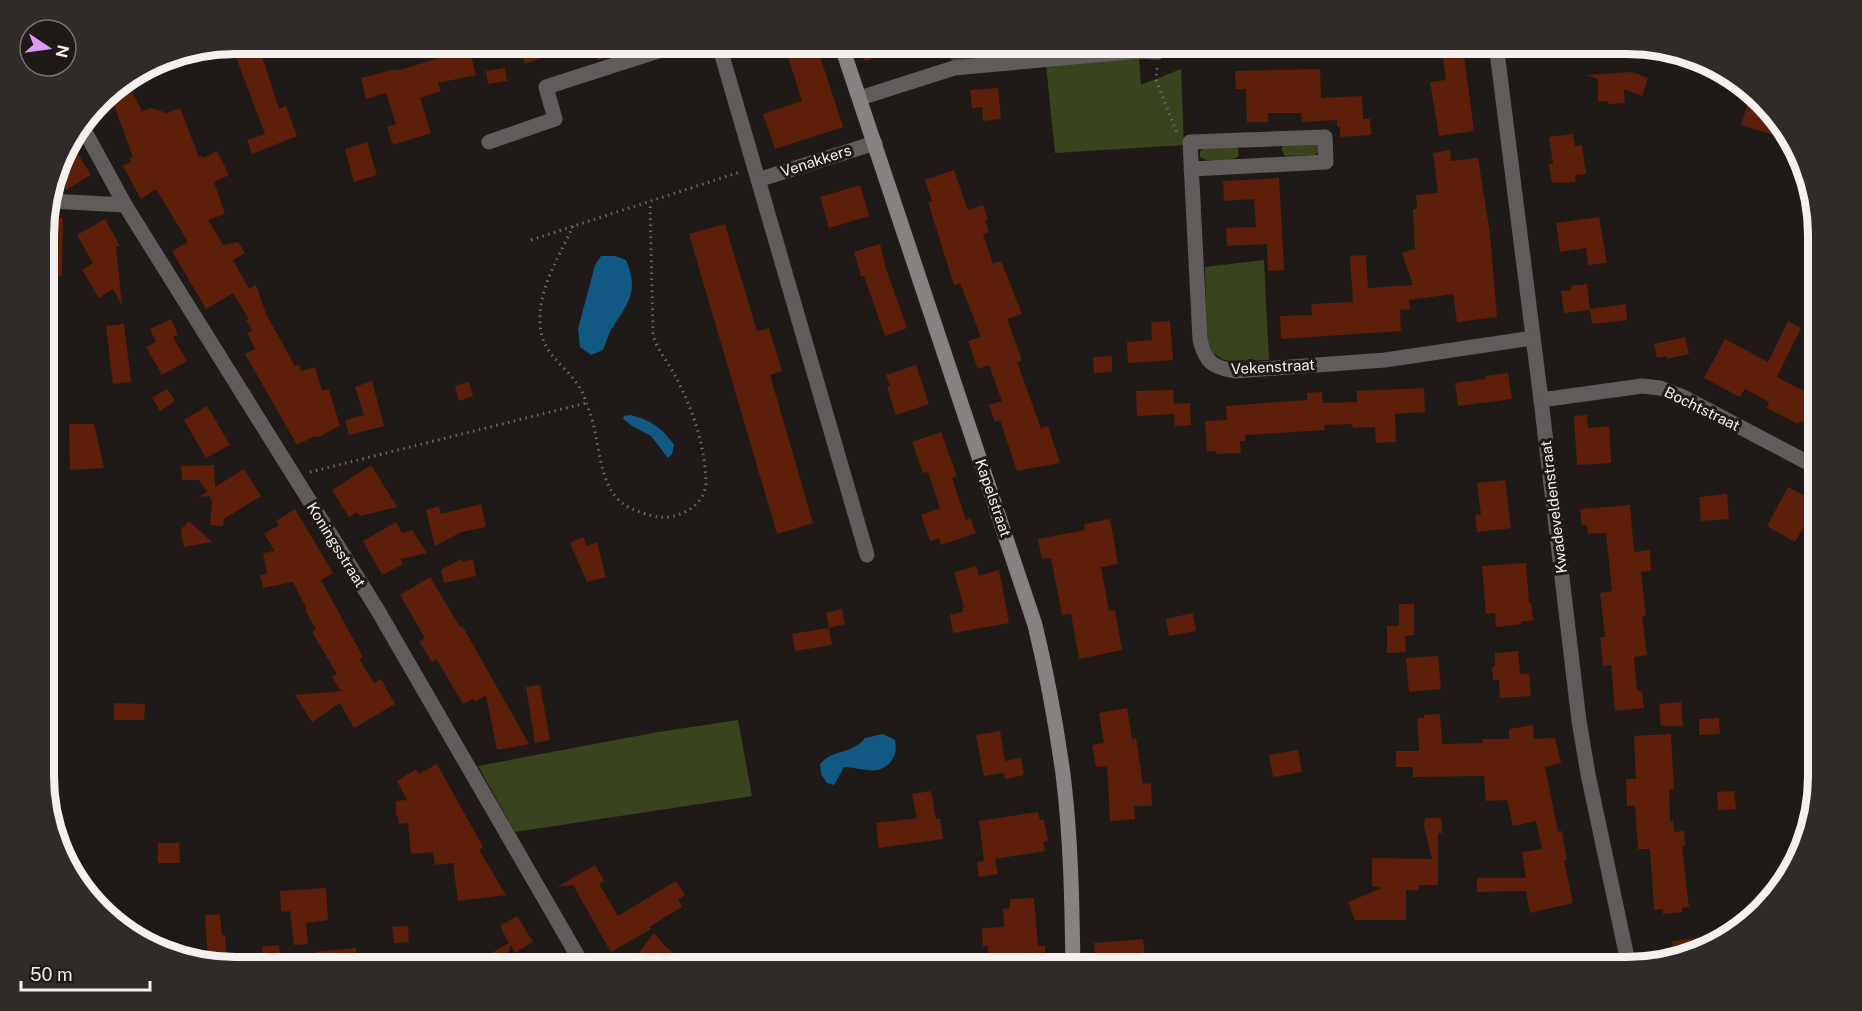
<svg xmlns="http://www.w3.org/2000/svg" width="1862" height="1011" font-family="'Public Sans',sans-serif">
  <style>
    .green { fill: #39431d }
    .water { fill: #115882 }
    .building { fill: #5d1f09 }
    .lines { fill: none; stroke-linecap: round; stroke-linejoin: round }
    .path { stroke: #6d6866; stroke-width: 3; stroke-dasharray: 1.5 4.5; stroke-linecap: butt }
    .minor { stroke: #605c5c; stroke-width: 15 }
    .secondary { stroke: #878181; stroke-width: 15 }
    .labels { text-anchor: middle; stroke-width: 6; stroke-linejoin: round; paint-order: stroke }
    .street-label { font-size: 15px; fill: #f4f0ee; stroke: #1f1a18 }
    .rim { fill: none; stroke: #f4f0ee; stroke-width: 8 }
  </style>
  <rect width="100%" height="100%" fill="#1f1a18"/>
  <!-- green -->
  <g class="green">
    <polygon points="949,44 1090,44 1091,49 952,62"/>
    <polygon points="1139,57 1141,85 1181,69 1184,145 1055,153 1046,65"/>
    <polygon points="1284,144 1318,144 1319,152 1315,155 1285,156 1281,149"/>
    <path d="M1234 147 1238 148 1239 156C1231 162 1208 163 1200 157V151L1204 148Z"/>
    <polygon points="1264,260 1269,360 1228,361 1222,359 1213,353 1207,339 1205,267"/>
    <polygon points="738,720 752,796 515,832 478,766 658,732"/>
  </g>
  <!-- water -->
  <g class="water">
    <path d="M601 256H615L626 260C639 292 629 301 613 327 608 334 606 343 603 350L591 355 580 347 578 329 595 265Z"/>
    <path d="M630 415C649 419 663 428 674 445L672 454 668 458 651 436 632 426 623 419 624 416Z"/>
    <path d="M883 734 895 740C898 754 892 766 878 770 867 772 855 767 844 767L834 785 827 783 821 774 820 764C834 748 852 755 865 738Z"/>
  </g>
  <!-- building -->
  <g class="building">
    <polygon points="231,44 258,44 279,109 286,106 297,136 252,154 247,140 265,134 267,139"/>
    <polygon points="450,44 468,44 476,75 438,83 441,91 420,98 431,133 393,145 387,127 396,124 386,93 366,99 361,78 396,69 396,71 453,54"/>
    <polygon points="518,44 536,44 541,58 525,64"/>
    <polygon points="594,44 609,44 612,55 598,60"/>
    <polygon points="790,44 816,44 843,127 775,149 763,114 802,101 787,53 792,51"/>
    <polygon points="860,44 912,44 912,47 865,61"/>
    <polygon points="1195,44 1221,44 1221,56 1195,57"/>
    <polygon points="1464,56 1474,131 1439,136 1430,82 1446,80 1443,58"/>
    <polygon points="505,68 507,81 488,84 486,71"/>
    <polygon points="1320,69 1321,98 1362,96 1363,119 1370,119 1371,135 1340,137 1340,127 1337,127 1337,120 1302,122 1301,113 1268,113 1268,122 1247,122 1246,89 1236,89 1235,71"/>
    <polygon points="1632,72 1648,78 1642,96 1624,89 1625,103 1608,104 1607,101 1598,101 1598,79 1586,75"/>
    <polygon points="126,80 142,111 151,108 167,113 180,108 199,157 202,156 204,158 217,151 229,175 214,182 225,214 208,220 223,245 238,242 245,253 233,260 249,289 256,285 266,314 295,366 299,365 301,371 315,367 322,391 329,389 340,426 316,438 315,436 297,445 245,354 255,349 247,333 252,330 246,320 249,319 233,293 206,309 172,251 188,242 156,189 141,199 123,166 131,162 129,159 133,157 114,105 89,120 88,118 108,91"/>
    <polygon points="998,88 1001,119 983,121 982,107 972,108 970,90"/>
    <polygon points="1750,96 1786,128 1791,140 1741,125"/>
    <polygon points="1573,134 1575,146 1582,145 1586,174 1575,175 1576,182 1552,183 1549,164 1553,164 1549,137"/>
    <polygon points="70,141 91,175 66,190 57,172 63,150"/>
    <polygon points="367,142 377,175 354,182 345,149"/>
    <polygon points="1450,150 1451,161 1478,158 1490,234 1497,317 1457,322 1453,294 1409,300 1410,309 1400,310 1401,331 1281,339 1280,316 1312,315 1311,304 1353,302 1350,256 1366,255 1368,288 1413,285 1402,253 1415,249 1413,209 1417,209 1416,195 1438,193 1433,153"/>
    <polygon points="954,170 968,210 983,205 988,220 985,221 989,232 983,234 993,264 1001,261 1022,314 1007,319 1022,360 1017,362 1041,428 1048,426 1060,463 1017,471 1000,420 995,422 989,405 1002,401 989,365 978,369 968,341 981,337 960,283 954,285 928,202 932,201 925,180"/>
    <polygon points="1279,178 1284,270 1268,271 1267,244 1227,246 1226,228 1256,227 1254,199 1224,201 1223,181"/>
    <polygon points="860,185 869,216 829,228 820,197"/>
    <polygon points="1599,217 1607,263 1588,265 1586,248 1560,252 1556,223"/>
    <polygon points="45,218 63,218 62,276 44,276"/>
    <polygon points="105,219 120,246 116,247 122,305 113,289 99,298 82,270 93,263 77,235"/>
    <polygon points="725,224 757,331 769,328 782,371 770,375 813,523 777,534 689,234"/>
    <polygon points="880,244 886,269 907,328 885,336 864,276 861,276 854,252"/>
    <polygon points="1587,284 1590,310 1564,313 1561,291 1571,290 1571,286"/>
    <polygon points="1626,304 1627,320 1592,324 1590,309"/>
    <polygon points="171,319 178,335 173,337 187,361 162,375 146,347 156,342 150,329"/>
    <polygon points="1170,321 1173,360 1128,363 1127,342 1152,340 1151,322"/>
    <polygon points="1788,321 1801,328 1777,377 1817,398 1818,431 1800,421 1798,424 1767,408 1769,402 1745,389 1740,397 1704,378 1725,339 1768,362"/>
    <polygon points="124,324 131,382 113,384 106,326"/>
    <polygon points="1685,337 1689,354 1667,359 1667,356 1657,358 1654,344"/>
    <polygon points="1112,356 1112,372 1094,373 1093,357"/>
    <polygon points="916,365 929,404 896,415 887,387 890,386 886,375"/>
    <polygon points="1508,373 1512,399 1458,406 1455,383 1485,379 1485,376"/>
    <polygon points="372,381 384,426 349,435 345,420 364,415 355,387"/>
    <polygon points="469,382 473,396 459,401 455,386"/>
    <polygon points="1424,388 1425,412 1395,414 1396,442 1376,443 1375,427 1353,428 1352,424 1324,425 1325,430 1245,435 1245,441 1240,441 1241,453 1216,454 1216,451 1207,452 1205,421 1227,420 1226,406 1307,400 1307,393 1322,392 1323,403 1357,402 1357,391"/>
    <polygon points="167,389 175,401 160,411 152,398"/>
    <polygon points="1173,390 1174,404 1190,403 1191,425 1175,426 1174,414 1137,416 1136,391"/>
    <polygon points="207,406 230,445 206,458 184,420"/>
    <polygon points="1587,415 1588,428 1609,426 1611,463 1577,465 1574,416"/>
    <polygon points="69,424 94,424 104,468 70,470"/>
    <polygon points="941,432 957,476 952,478 966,520 970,518 976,533 941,545 939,538 930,541 921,515 940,508 928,472 923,473 912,442"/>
    <polygon points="214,465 215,487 244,469 261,496 224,519 223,526 210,525 212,501 209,496 198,497 207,492 199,480 182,480 181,466"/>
    <polygon points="371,465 397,507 360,516 357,512 349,517 332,490"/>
    <polygon points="1505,480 1511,528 1477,532 1475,515 1481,514 1477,483"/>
    <polygon points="1788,487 1818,503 1818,536 1803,528 1795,542 1767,526"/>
    <polygon points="1727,494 1729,519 1701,521 1699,497"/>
    <polygon points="481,504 486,527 461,532 435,546 426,510 439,506 441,514"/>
    <polygon points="1630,505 1634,552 1650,550 1651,571 1641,572 1646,616 1642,616 1647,655 1634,657 1637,689 1642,693 1644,708 1615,711 1611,665 1603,666 1600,637 1605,637 1600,593 1612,591 1606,533 1588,534 1587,525 1582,525 1580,509"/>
    <polygon points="295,509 333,573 321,580 363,657 359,659 374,683 381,679 395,704 354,728 340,703 312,722 295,695 341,691 332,677 337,674 312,632 316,629 305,610 307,609 293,582 263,588 260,575 267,574 263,553 275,551 264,534 279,525 276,521"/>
    <polygon points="1110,519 1118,564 1101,567 1109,611 1115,610 1122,650 1079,659 1071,614 1062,615 1051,558 1042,559 1038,539 1085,530 1084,524"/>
    <polygon points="189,521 212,542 184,547 181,529"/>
    <polygon points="396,522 402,533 412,530 427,553 400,559 403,564 382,575 363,541"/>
    <polygon points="583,537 587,546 597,542 606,577 587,582 570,543"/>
    <polygon points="461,559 461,562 473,559 476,576 444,583 441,570"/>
    <polygon points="1526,563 1529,603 1531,603 1533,620 1521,622 1521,624 1496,627 1495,613 1486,614 1482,566"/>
    <polygon points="976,566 979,576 999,570 1009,623 953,633 950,615 963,612 962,608 964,607 954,572"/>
    <polygon points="430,577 460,627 463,627 529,744 497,750 486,695 475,702 473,699 463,704 440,665 436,659 432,662 419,642 425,638 400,595"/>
    <polygon points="1399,604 1414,604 1414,635 1405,636 1406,652 1387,653 1387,626 1399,626"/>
    <polygon points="842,609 845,624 829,628 826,613"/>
    <polygon points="1193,613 1196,631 1169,636 1166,619"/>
    <polygon points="829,628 832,645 795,651 792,634"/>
    <polygon points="1518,651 1520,674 1529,674 1531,696 1500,698 1499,680 1493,680 1492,667 1495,667 1495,653"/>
    <polygon points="1438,656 1441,689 1409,692 1406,658"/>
    <polygon points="540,685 550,740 535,743 526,687"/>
    <polygon points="1681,702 1683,726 1661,726 1659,704"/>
    <polygon points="114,703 145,704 144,720 114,720"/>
    <polygon points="1127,708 1132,739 1136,738 1143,784 1151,783 1152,806 1134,806 1135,819 1110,821 1107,766 1096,767 1092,745 1104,743 1099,713"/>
    <polygon points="1440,714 1442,744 1482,743 1483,739 1509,739 1509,729 1533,725 1534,739 1555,738 1561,763 1545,767 1558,832 1562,831 1567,860 1564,860 1573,903 1530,913 1526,891 1477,892 1477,878 1526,878 1522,852 1542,849 1536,821 1513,826 1507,800 1486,801 1484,776 1413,777 1413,767 1396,767 1396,751 1419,751 1417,718 1424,718 1424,715"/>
    <polygon points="1719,718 1720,734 1699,735 1699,719"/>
    <polygon points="1000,731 1005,761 1021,758 1024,775 1005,779 1004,773 984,776 976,735"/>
    <polygon points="1671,734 1674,789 1669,789 1670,821 1673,821 1674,832 1684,831 1685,846 1682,846 1689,907 1682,908 1682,912 1663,914 1663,909 1654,910 1650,849 1638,849 1635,806 1627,806 1626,779 1636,779 1634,736"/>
    <polygon points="1298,750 1302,772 1273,777 1269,755"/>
    <polygon points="437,764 483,847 479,850 506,895 458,901 453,863 435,865 433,852 411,854 408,823 399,824 398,815 396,816 396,801 407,800 397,781 416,769 419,774"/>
    <polygon points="931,791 936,819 940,819 943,839 879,848 876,823 917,818 912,794"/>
    <polygon points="1734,791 1736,809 1718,810 1717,792"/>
    <polygon points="1038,812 1040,820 1044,820 1048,841 1043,842 1045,851 995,859 998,874 979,877 977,862 984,861 979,821"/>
    <polygon points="1425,818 1441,818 1442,833 1438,833 1438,885 1419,885 1419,890 1406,890 1406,920 1355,920 1348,902 1382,888 1372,886 1372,858 1432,859 1424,827"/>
    <polygon points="158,843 179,843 180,863 158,863"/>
    <polygon points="595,865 604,881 599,884 618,916 676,881 685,895 678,900 682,907 649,927 651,929 611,952 573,885 557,887"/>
    <polygon points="326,888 328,920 306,923 308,944 294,945 290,911 281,912 280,891"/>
    <polygon points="1034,898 1038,946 1045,946 1045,967 989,967 988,946 983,946 982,928 1004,927 1003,909 1010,908 1010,899"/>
    <polygon points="220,914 222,935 225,935 227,966 208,961 205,915"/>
    <polygon points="517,916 533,942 515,953 511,945 503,967 451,967 451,957 490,954 509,943 500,926"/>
    <polygon points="408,926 409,942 394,943 392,927"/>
    <polygon points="654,933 667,948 693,967 628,967"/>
    <polygon points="1713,936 1714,942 1674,956 1672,941"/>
    <polygon points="1143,939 1146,967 1096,967 1094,943"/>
    <polygon points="279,945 281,967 264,967 262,947"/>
    <polygon points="356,948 357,967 316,967 315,952"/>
  </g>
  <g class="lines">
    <!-- path -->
    <g class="path">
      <polyline points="1157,68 1156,80 1177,133"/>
      <path d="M573 226C560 255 539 287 540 320 540 353 561 361 578 385 583 392 586 401 589 410 600 437 597 483 622 503 631 510 649 516 660 517 681 519 706 504 706 482 705 445 692 406 674 374 667 360 656 349 653 334L650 202"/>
      <polyline points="531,240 740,172"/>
      <polyline points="310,472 586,403"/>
    </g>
    <!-- minor -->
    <g class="minor">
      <polyline points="717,44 721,52 867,555"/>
      <polyline points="1496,44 1541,400 1579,721 1588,774 1629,967"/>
      <polyline points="860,98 954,68 1139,51 1158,52"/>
      <polyline points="82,126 125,205 377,609 584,967"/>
      <polyline points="489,142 555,119 546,87 680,44"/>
      <path d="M1191 169 1326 162 1325 137 1190 142 1200 340C1206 362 1211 367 1235 371L1385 360 1533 338"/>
      <polyline points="758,180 875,143"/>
      <polyline points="50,201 125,205"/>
      <polyline points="1541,400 1642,386 1660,388 1683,397 1818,468"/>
    </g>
    <!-- secondary -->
    <path class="secondary" d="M841 44 1035 625C1047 674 1056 724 1063 774 1071 838 1072 903 1073 967"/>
  </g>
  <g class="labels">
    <!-- street labels -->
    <g class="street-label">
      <text transform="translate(816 161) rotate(-18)" y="5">Venakkers</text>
      <text transform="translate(1273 367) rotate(-3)" y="5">Vekenstraat</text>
      <text transform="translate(1702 409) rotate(26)" y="5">Bochtstraat</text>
      <text transform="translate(993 498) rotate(71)" y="5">Kapelstraat</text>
      <text transform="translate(1554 507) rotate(-97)" y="5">Kwadeveldenstraat</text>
      <text transform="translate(336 545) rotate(58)" y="5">Koningsstraat</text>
    </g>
  </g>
  <!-- crop -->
  <path d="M0 0H1862V1011H0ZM235 54H1627A181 181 0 0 1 1808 235V776A181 181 0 0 1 1627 957H235A181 181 0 0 1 54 776V235A181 181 0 0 1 235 54Z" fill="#302b29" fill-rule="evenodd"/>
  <path class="rim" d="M235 54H1627A181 181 0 0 1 1808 235V776A181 181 0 0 1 1627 957H235A181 181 0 0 1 54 776V235A181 181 0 0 1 235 54Z"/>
  <!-- north arrow -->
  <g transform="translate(48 48) rotate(103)"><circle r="28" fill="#1f1a18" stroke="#74706e" stroke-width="1.5"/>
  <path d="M0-4.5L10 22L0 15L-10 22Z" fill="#db99f5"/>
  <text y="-9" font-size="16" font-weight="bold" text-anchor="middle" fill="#f4f0ee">N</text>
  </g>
  <!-- scale -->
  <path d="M21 981v9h129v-9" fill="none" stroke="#f4f0ee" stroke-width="3"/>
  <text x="30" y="981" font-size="18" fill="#f4f0ee" stroke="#1f1a18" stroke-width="4.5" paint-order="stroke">50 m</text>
</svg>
